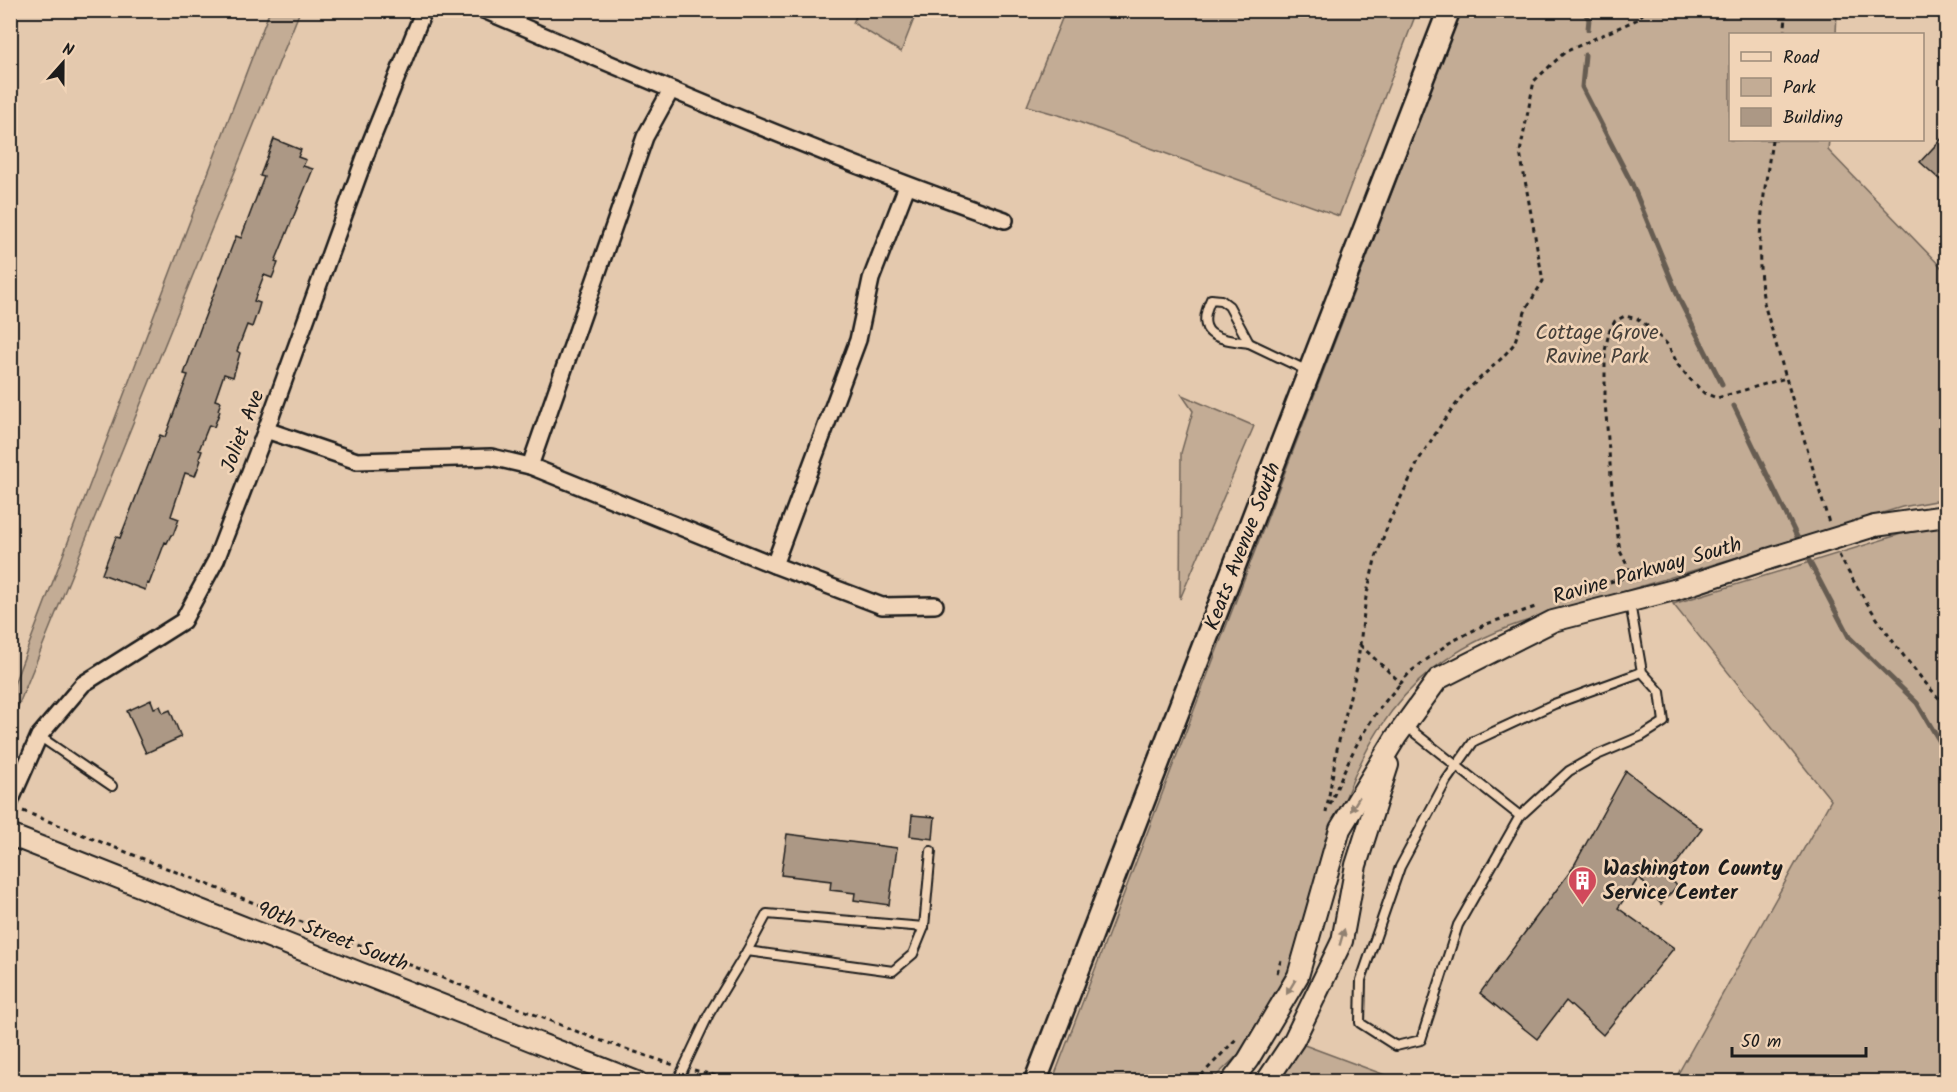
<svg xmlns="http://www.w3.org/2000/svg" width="1957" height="1092" font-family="Kalam,sans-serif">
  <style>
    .green { fill: #c3ac95; stroke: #706458; stroke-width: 1.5 }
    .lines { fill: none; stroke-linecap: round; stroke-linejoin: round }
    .stream { stroke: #665c51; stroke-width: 5 }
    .building { fill: #ac9885; stroke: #1c1c1c; stroke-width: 1.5 }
    .service-casing { stroke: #1c1c1c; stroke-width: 12 }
    .minor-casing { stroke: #1c1c1c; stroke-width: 20 }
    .tertiary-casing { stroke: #1c1c1c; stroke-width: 24 }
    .secondary-casing { stroke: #1c1c1c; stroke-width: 26 }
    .path { stroke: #1c1c1c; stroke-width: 3; stroke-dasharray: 4.5 4.5; stroke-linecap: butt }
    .service { stroke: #f1d4b7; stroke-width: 8 }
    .minor { stroke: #f1d4b7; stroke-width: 15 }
    .tertiary { stroke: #f1d4b7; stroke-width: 20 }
    .secondary { stroke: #f1d4b7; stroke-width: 21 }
    .tertiary-bridge-casing { stroke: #1c1c1c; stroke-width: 24; stroke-linecap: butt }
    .tertiary-bridge { stroke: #f1d4b7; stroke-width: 20 }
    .oneway { fill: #918171 }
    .labels { text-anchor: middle; stroke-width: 5; stroke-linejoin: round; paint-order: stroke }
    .park-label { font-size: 21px; fill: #46403a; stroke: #f1d4b7 }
    .street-label { font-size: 21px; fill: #1c1c1c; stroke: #f1d4b7 }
    .poi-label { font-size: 21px; font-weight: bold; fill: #1c1c1c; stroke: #f1d4b7; text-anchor: start }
  </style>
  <rect width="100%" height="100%" fill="#e4c9ae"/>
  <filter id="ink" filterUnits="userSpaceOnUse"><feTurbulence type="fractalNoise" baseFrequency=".0167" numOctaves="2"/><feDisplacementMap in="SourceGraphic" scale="12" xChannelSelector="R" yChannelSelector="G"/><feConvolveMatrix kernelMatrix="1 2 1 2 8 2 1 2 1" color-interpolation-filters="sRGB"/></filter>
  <g filter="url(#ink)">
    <!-- green -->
    <g class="green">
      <polygon points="270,10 300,11 17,709 11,706 11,692"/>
      <polygon points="858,11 917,11 901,52 853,23"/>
      <polygon points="1065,11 1065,10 1417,11 1339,216 1062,116 1027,106"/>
      <path d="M1461 11H1837L1836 34H1730V140H1829L1828 150 1946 272V499L1902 507 1520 623C1376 673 1350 775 1310 907 1297 949 1284 991 1261 1029 1252 1044 1224 1068 1211 1081L1052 1082Z"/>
      <polygon points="1182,395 1254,426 1180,599 1181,453 1193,411"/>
      <polygon points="1946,526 1946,1081 1674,1081 1831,800 1673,604 1901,534"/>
      <polygon points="1299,1043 1401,1081 1276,1082"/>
    </g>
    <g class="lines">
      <!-- stream -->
      <g class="stream">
        <polyline points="1583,10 1589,19 1588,29"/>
        <polyline points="1585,55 1582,87 1632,184 1681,303 1722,384"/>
        <polyline points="1734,406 1801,545"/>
        <polyline points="1805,553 1849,637 1917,703 1946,752"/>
      </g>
    </g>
    <!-- building -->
    <g class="building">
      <polygon points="1947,133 1947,186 1920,162"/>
      <polygon points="274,139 301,150 298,157 306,160 303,166 313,169 275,262 278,263 272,278 264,275 254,301 260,303 258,310 252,327 247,325 237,351 240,353 233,377 224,374 215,400 221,402 218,410 220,411 214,427 209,425 199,450 202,451 199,459 201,460 195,476 185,473 171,516 179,519 173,535 171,535 167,543 165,542 149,584 147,583 145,590 102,574 116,537 120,538 160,435 165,437 188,375 184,374 202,324 236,236 241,238 264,177 260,176"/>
      <polygon points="151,700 154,708 160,706 163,713 170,710 181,737 146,753 127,711"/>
      <polygon points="1626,771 1702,829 1668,875 1677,886 1661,904 1639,877 1618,908 1674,948 1603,1035 1566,1001 1537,1039 1480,993 1572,869"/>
      <polygon points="912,815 935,817 933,839 910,836"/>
      <polygon points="787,834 897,848 889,905 854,900 855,893 830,890 831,881 781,875"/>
    </g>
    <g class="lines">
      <defs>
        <g id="service">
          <path d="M1211 299 1221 300 1229 306 1249 343C1219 339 1193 337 1211 299Z"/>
          <polyline points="1249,343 1308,371"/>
          <polyline points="1630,603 1642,672 1554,704 1474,741 1446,781 1400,867 1361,980 1360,1023 1396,1046 1421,1040 1458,925 1520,816 1569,771 1597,755 1642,736 1664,722 1660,692 1642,672"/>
          <polyline points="1406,726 1520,816"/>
          <polyline points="39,736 112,786"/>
          <polyline points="747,951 767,914 924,927"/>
          <polyline points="677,1082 709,1014 747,951 893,971 913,954 924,927 931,851"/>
        </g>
        <g id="minor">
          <path d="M484 10C657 84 828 158 1005 220"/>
          <polyline points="266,430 357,461 491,457 530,466 774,565 882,606 935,605"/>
          <polyline points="530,466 645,137 671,90"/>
          <polyline points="774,565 858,340 871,279 907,186"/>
          <polyline points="10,802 39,736 83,684 183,621 216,560 266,430 369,146 424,10"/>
        </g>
        <g id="tertiary">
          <polyline points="1875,526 1946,516"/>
          <polyline points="10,835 637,1082"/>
          <polyline points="1231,1082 1248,1060 1298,976 1340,829 1396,737 1438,679 1553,621 1674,590 1768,559"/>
          <polyline points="1266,1082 1294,1040 1342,941 1356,865 1388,765"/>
        </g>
        <polyline id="secondary" points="1035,1082 1449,10"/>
      </defs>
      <!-- service casing -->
      <use href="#service" class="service-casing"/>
      <!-- minor casing -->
      <use href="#minor" class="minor-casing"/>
      <!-- tertiary casing -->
      <use href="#tertiary" class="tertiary-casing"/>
      <!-- secondary casing -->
      <use href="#secondary" class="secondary-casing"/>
      <!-- path -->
      <g class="path">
        <polyline points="1784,34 1787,10"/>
        <path d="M1772 140C1764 196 1753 250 1765 307L1829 523"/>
        <path d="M1839 555C1868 609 1904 661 1946 706"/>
        <polyline points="1567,596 1632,575 1620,551 1613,501 1605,402 1605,351 1609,332 1615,321 1625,316 1638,319 1653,330 1668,345 1678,365 1690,379 1704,393 1717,398 1786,378"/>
        <polyline points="1360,645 1401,683 1410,672 1449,643 1484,625 1538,606"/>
        <path d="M1330 805C1350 754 1364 724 1401 683"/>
        <polyline points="23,811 596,1039 674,1065"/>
        <polyline points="1326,813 1337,749 1357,668 1366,597 1375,560 1389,522 1420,458 1441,425 1465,392 1502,358 1514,344 1526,309 1543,281 1520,152 1534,81 1565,52 1638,19 1646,10"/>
        <polyline points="1277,973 1282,957"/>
        <polyline points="694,1070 738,1082"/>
        <polyline points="1195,1082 1238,1037"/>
      </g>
      <!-- service -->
      <use href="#service" class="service"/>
      <!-- minor -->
      <use href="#minor" class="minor"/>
      <!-- tertiary -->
      <use href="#tertiary" class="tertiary"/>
      <!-- secondary -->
      <use href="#secondary" class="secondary"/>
      <defs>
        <polyline id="tertiary-bridge" points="1768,559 1875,526"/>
      </defs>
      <!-- tertiary-bridge casing -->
      <use href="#tertiary-bridge" class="tertiary-bridge-casing"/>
      <!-- tertiary-bridge -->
      <use href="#tertiary-bridge" class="tertiary-bridge"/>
    </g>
    <!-- one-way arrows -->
    <defs><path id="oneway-solid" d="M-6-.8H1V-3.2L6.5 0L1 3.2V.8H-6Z" transform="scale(1.5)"/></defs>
    <g class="oneway">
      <use href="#oneway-solid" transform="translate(1355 804) rotate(121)"/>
      <use href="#oneway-solid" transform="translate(1342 937) rotate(-74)"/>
      <use href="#oneway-solid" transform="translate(1291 987) rotate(121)"/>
    </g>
  </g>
  <!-- icons -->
  <defs>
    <symbol id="building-pin" viewBox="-11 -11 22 30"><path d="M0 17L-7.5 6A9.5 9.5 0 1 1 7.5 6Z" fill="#d1495b" stroke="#f1d4b7"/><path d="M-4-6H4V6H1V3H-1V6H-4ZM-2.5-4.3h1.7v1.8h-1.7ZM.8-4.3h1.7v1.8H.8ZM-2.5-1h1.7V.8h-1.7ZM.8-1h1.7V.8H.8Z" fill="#fff"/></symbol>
  </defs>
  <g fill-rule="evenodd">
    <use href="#building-pin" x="1566" y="864" width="33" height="45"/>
  </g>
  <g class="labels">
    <!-- park labels -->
    <g class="park-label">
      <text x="1597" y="339">Cottage Grove<tspan x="1597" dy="24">Ravine Park</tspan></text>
    </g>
    <!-- street labels -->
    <g class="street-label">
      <text transform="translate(242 431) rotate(-69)" y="7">Joliet Ave</text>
      <text transform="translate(1242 546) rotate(-69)" y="7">Keats Avenue South</text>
      <text transform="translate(1647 570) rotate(-16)" y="7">Ravine Parkway South</text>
      <text transform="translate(333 936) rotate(21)" y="7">90th Street South</text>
    </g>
    <!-- poi labels -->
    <g class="poi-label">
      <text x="1603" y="875">Washington County<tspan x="1603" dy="24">Service Center</tspan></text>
    </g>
  </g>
  <!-- margin -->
  <rect width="1957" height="1092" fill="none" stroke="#f1d4b7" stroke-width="36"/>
  <rect x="18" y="18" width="1921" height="1056" fill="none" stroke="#1c1c1c" stroke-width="2" filter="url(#ink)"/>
  <!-- legend -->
  <rect x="1729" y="33" width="195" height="108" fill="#f1d4b7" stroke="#9c8a79" stroke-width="1.5"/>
  <rect x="1741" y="52" width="30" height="9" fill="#f1d4b7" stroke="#9c8a79" stroke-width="1.5"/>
  <text x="1783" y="63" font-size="18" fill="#1c1c1c">Road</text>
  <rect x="1741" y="78" width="30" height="18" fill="#c3ac95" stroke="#9c8a79" stroke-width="1.5"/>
  <text x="1783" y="93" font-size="18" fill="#1c1c1c">Park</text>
  <rect x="1741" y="108" width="30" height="18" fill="#ac9885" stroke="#9c8a79" stroke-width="1.5"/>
  <text x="1783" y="123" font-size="18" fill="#1c1c1c">Building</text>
  <!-- north arrow -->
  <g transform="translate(63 63) rotate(21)" stroke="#f1d4b7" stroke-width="4.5" paint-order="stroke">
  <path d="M0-4.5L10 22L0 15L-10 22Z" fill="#1c1c1c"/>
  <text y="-9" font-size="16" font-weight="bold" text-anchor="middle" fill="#1c1c1c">N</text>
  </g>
  <!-- scale -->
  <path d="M1732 1047v9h134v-9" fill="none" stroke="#1c1c1c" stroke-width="3"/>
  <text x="1741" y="1047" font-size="18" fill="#1c1c1c" stroke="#f1d4b7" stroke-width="4.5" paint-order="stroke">50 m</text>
</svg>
